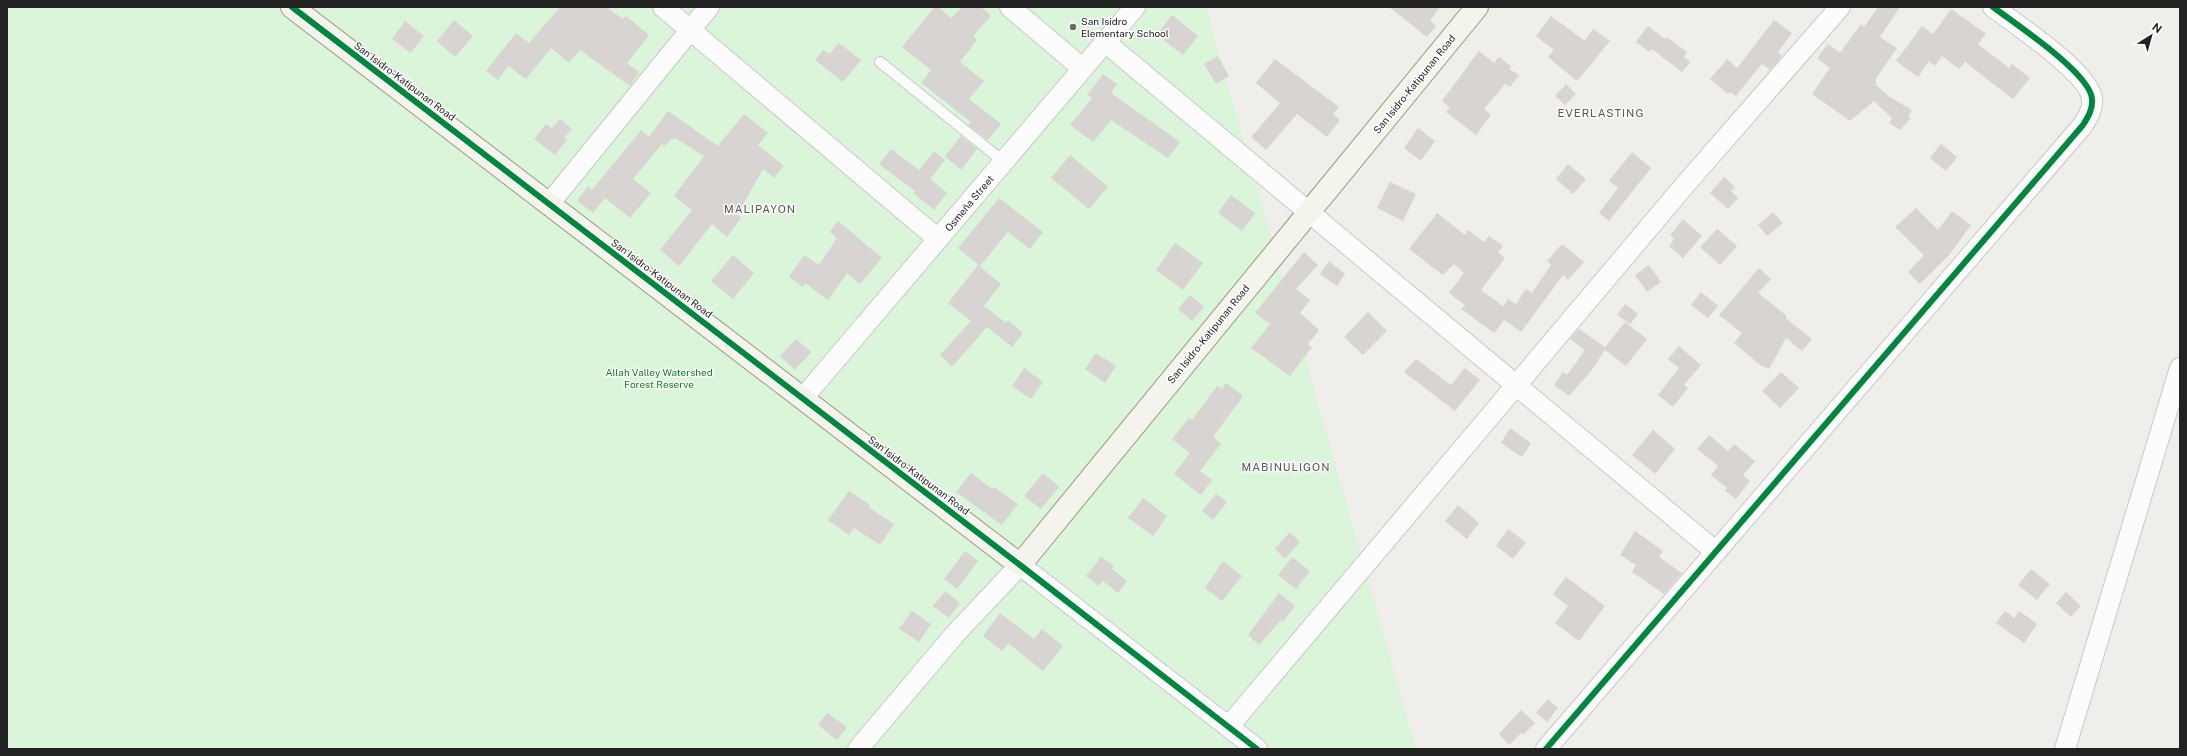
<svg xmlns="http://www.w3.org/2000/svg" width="2187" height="756" font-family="'Public Sans',sans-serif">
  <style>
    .park { fill: #daf5da }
    .building { fill: #d7d4d2 }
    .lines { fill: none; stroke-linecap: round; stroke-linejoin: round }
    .lane-casing { stroke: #c9c8c7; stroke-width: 12 }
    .street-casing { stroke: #c9c8c7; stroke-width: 22 }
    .secondary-casing { stroke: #999a82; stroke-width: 24 }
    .lane { stroke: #fdfcfc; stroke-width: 10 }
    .street { stroke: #fdfcfc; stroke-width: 20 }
    .secondary { stroke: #f4f4ed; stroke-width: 22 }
    .cycleway-casing { stroke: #fff; stroke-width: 8 }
    .cycleway { stroke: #00873e; stroke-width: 6 }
    .poi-dot { fill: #6a6968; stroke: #fff; stroke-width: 1.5 }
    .labels { text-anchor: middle; stroke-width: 3; stroke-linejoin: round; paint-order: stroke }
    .poi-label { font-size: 10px; fill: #222; stroke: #fff; text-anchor: start }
    .street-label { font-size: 10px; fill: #222; stroke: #fff }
    .park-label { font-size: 10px; fill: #0c8416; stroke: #fff }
    .neighbourhood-label { font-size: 11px; letter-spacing: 1px; fill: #555; stroke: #fff }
  </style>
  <rect width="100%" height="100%" fill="#f0eeeb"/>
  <!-- park -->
  <polygon class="park" points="7,7 1206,7 1416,749 7,749"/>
  <!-- building -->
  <g class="building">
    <polygon points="560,7 606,7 623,19 626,16 649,35 627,63 639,72 630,86 580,50 569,63 551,48 526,79 508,66 498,80 486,71 516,33 529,43"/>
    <polygon points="935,7 938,7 951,18 962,7 981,7 991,16 973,36 977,40 960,62 984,81 969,99 1001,124 988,140 968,125 971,122 921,83 931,70 902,47"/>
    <polygon points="1389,7 1440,7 1430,21 1436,26 1427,37"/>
    <polygon points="1878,7 1900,7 1880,37 1897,48 1875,80 1877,82 1875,84 1888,96 1912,110 1908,116 1911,118 1900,130 1889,123 1892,118 1874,101 1850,121 1812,94 1830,68 1817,58 1828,44 1840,53 1861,24 1864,27"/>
    <polygon points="1951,9 1986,34 1978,44 2009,68 2012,64 2030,78 2013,99 1965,62 1959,69 1942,56 1935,66 1929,61 1918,77 1896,61 1922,26 1933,34"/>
    <polygon points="1172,15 1198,36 1183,55 1157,35"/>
    <polygon points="1551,16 1585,41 1593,29 1610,41 1577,81 1548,57 1554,50 1536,36"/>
    <polygon points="454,20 473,36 455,57 437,41"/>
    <polygon points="1774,20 1792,33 1778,52 1782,56 1770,70 1762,64 1736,96 1730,92 1728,94 1710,79 1727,59 1737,68"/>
    <polygon points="405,21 424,36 411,53 392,39"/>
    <polygon points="1648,26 1665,39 1667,37 1687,52 1684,57 1690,62 1682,72 1652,49 1650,52 1636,42"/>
    <polygon points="839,43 861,60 843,82 815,60 823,50 829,54"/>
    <polygon points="1479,51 1494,63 1499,57 1511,66 1509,69 1519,75 1510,87 1505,84 1484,109 1491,115 1476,135 1446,112 1450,108 1442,101"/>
    <polygon points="1218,56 1229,76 1216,84 1204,64"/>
    <polygon points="1275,59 1339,107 1333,114 1340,120 1327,137 1297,114 1266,150 1251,137 1280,103 1256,83"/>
    <polygon points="1103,74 1117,84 1111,93 1180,142 1168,158 1111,120 1093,142 1070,125 1092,98 1087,95"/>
    <polygon points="1566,84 1576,94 1565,105 1555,96"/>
    <polygon points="668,111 718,146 744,114 768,133 758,145 784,166 774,178 763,169 737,215 741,218 727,237 712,224 679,266 660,250 692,210 674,196 704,156 675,138 673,140 671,139 665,146 662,144 633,179 651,193 630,218 605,198 593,213 577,201 588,186 592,190 641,130 649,137"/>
    <polygon points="560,119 572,129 564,138 567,140 555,155 534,139 546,124 552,128"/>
    <polygon points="1418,128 1435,141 1421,161 1404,148"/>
    <polygon points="961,136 977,149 961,170 945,156"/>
    <polygon points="1941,144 1957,157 1946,171 1930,158"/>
    <polygon points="891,149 919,170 934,151 945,160 930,179 947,193 934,210 913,193 915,191 879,164"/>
    <polygon points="1632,152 1651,168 1609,221 1599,213 1618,188 1609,181"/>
    <polygon points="1070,155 1108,187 1089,209 1051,178"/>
    <polygon points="1568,164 1586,179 1573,194 1556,179"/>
    <polygon points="1724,177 1735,187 1731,191 1738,198 1728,209 1710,193"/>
    <polygon points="1390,182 1416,194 1403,221 1377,208"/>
    <polygon points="1231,195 1255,213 1242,231 1218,213"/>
    <polygon points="999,198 1043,232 1030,249 1008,232 980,266 958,248"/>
    <polygon points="1916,208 1938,230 1952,211 1971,225 1949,255 1920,284 1908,272 1924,255 1895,227"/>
    <polygon points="1773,212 1783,223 1767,236 1758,225"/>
    <polygon points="1437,213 1465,235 1468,230 1484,242 1489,236 1503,246 1498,252 1505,258 1481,290 1503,306 1508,299 1516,304 1526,289 1532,293 1551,265 1547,261 1562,244 1584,262 1568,280 1563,275 1521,332 1504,320 1494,333 1461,309 1465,305 1449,293 1464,273 1454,264 1443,275 1409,249"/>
    <polygon points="1683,219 1702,236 1683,258 1669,246 1674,239 1670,235"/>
    <polygon points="838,221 882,258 860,284 847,273 828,300 805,283 803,287 789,277 804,255 819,265 837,238 830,232"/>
    <polygon points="1717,229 1737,246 1720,265 1700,247"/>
    <polygon points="1175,243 1203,263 1183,290 1156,270"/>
    <polygon points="1304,252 1318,265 1296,289 1310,300 1300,313 1319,330 1308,344 1312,347 1290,376 1251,348 1270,324 1255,313"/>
    <polygon points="733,255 754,273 733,299 711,281"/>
    <polygon points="1329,261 1345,274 1337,286 1320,274"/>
    <polygon points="978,265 1001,284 984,306 1006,323 1008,320 1023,333 1012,347 987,327 952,367 940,355 971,321 948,303"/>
    <polygon points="1649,265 1661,282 1647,292 1635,275"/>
    <polygon points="1759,268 1771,279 1758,293 1787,316 1785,318 1812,339 1802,351 1786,338 1769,369 1760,365 1734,343 1742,333 1719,315"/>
    <polygon points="1701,292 1718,306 1708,318 1691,305"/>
    <polygon points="1190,295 1204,307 1192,321 1178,309"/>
    <polygon points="1625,304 1638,314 1630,324 1617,315"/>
    <polygon points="1368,312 1387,331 1363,355 1344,337"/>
    <polygon points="1625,322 1647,339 1626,366 1605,350 1591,371 1569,396 1554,385 1563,372 1567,375 1585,350 1570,339 1579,329 1605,347"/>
    <polygon points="796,339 811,352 795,370 780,356"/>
    <polygon points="1679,346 1701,365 1684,385 1688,388 1673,407 1658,395 1679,368 1668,359"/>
    <polygon points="1096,353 1116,366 1105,383 1085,369"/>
    <polygon points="1416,359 1451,385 1465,368 1480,380 1455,411 1404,372"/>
    <polygon points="1024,368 1043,382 1031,399 1012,386"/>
    <polygon points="1781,372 1799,388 1780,408 1762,391"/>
    <polygon points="1226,383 1243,396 1213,437 1221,444 1200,471 1212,480 1201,495 1174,474 1190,453 1172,439 1189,418 1192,420 1217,386 1222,389"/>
    <polygon points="1510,428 1531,443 1522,457 1501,443"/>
    <polygon points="1653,430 1675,449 1655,474 1632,455"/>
    <polygon points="1709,435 1728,451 1734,444 1755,461 1743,475 1750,481 1736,499 1725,491 1727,488 1711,475 1718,466 1697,449"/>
    <polygon points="971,473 992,489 994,487 1018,504 1002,525 956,492"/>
    <polygon points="1043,473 1059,487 1041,509 1024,496"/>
    <polygon points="849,491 870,505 868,507 894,524 880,545 854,528 849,535 828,520"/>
    <polygon points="1216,494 1227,502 1213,520 1202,511"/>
    <polygon points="1143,498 1167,516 1153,536 1128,518"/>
    <polygon points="1458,505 1479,523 1467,539 1445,521"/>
    <polygon points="1508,529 1526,542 1513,559 1496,546"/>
    <polygon points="1635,531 1663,551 1659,557 1682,573 1664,594 1632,572 1636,565 1620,555"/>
    <polygon points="1290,532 1300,542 1285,559 1275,549"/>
    <polygon points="965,551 978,561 957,589 944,579"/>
    <polygon points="1101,557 1114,566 1112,569 1127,581 1118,593 1103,581 1099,586 1086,576"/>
    <polygon points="1292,557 1310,571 1296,589 1278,575"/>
    <polygon points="1223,561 1242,576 1222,601 1205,588"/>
    <polygon points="2031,569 2050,584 2037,600 2018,585"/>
    <polygon points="1566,577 1605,606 1579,641 1555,623 1568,606 1553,594"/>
    <polygon points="945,591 960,603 949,618 933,606"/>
    <polygon points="2066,592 2081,606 2071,617 2056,603"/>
    <polygon points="1279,593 1295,606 1283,622 1281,620 1259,645 1248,635"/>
    <polygon points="912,611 931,624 919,642 899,629"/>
    <polygon points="2005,611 2014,618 2019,611 2037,624 2024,643 1996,623"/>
    <polygon points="1000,613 1034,639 1042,629 1063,646 1043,671 1008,643 1002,651 983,636"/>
    <polygon points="1548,699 1558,708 1547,722 1536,713"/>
    <polygon points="1521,710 1535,723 1523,735 1521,733 1509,745 1499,734"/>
    <polygon points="827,713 847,727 837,740 818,725"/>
  </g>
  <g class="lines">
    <defs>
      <polyline id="lane" points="880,62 1004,162"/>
      <g id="street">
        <polyline points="663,7 938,239"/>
        <polyline points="1010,7 1082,68"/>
        <polyline points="1105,42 1716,552"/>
        <polyline points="549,204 709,7"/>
        <polyline points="803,398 1135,7"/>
        <polyline points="1229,726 1684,186 1840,7"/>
        <polyline points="858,749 956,633 1020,565 1257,749"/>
        <path d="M1546 749 2083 125C2088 117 2093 109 2092 99 2090 73 2014 23 1993 7"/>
        <polyline points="2065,749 2180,368"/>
      </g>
      <polyline id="secondary" points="292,7 1020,565 1477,7"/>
    </defs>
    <!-- lane casing -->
    <use href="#lane" class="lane-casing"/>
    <!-- street casing -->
    <use href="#street" class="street-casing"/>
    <!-- secondary casing -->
    <use href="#secondary" class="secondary-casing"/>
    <!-- lane -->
    <use href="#lane" class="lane"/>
    <!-- street -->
    <use href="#street" class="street"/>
    <!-- secondary -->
    <use href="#secondary" class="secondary"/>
    <defs>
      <g id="cycleway">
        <polyline points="292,7 1020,565 1257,749"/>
        <path d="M1546 749 2083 125C2088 117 2093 109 2092 99 2090 73 2014 23 1993 7"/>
      </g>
    </defs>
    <!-- cycleway casing -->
    <use href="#cycleway" class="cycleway-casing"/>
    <!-- cycleway -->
    <use href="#cycleway" class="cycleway"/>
  </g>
  <!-- markers -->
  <circle class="poi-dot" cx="1073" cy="27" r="4"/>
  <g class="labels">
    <!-- poi labels -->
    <g class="poi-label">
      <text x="1081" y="25">San Isidro<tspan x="1081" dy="12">Elementary School</tspan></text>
    </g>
    <!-- street labels -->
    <g class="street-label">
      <text transform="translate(405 81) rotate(37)" y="4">San Isidro-Katipunan Road</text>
      <text transform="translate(1414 84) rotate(-51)" y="4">San Isidro-Katipunan Road</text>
      <text transform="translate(969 203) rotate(-50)" y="4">Osmeña Street</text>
      <text transform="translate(662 278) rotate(37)" y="4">San Isidro-Katipunan Road</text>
      <text transform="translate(1208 334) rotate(-51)" y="4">San Isidro-Katipunan Road</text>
      <text transform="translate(919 475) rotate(37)" y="4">San Isidro-Katipunan Road</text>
    </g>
    <!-- park labels -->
    <g class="park-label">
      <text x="659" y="376">Allah Valley Watershed<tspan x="659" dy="12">Forest Reserve</tspan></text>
    </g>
    <!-- neighbourhood labels -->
    <g class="neighbourhood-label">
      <text x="1601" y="117">EVERLASTING</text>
      <text x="760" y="213">MALIPAYON</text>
      <text x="1286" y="471">MABINULIGON</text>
    </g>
  </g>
  <!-- border -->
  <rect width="2187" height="756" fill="none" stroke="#222222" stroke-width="16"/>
  <!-- north arrow -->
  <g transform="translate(2151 36) rotate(37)" stroke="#ffffff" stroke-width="3" paint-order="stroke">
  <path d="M0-3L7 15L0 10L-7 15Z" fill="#222222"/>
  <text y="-6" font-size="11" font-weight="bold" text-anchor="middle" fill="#222222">N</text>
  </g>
</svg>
